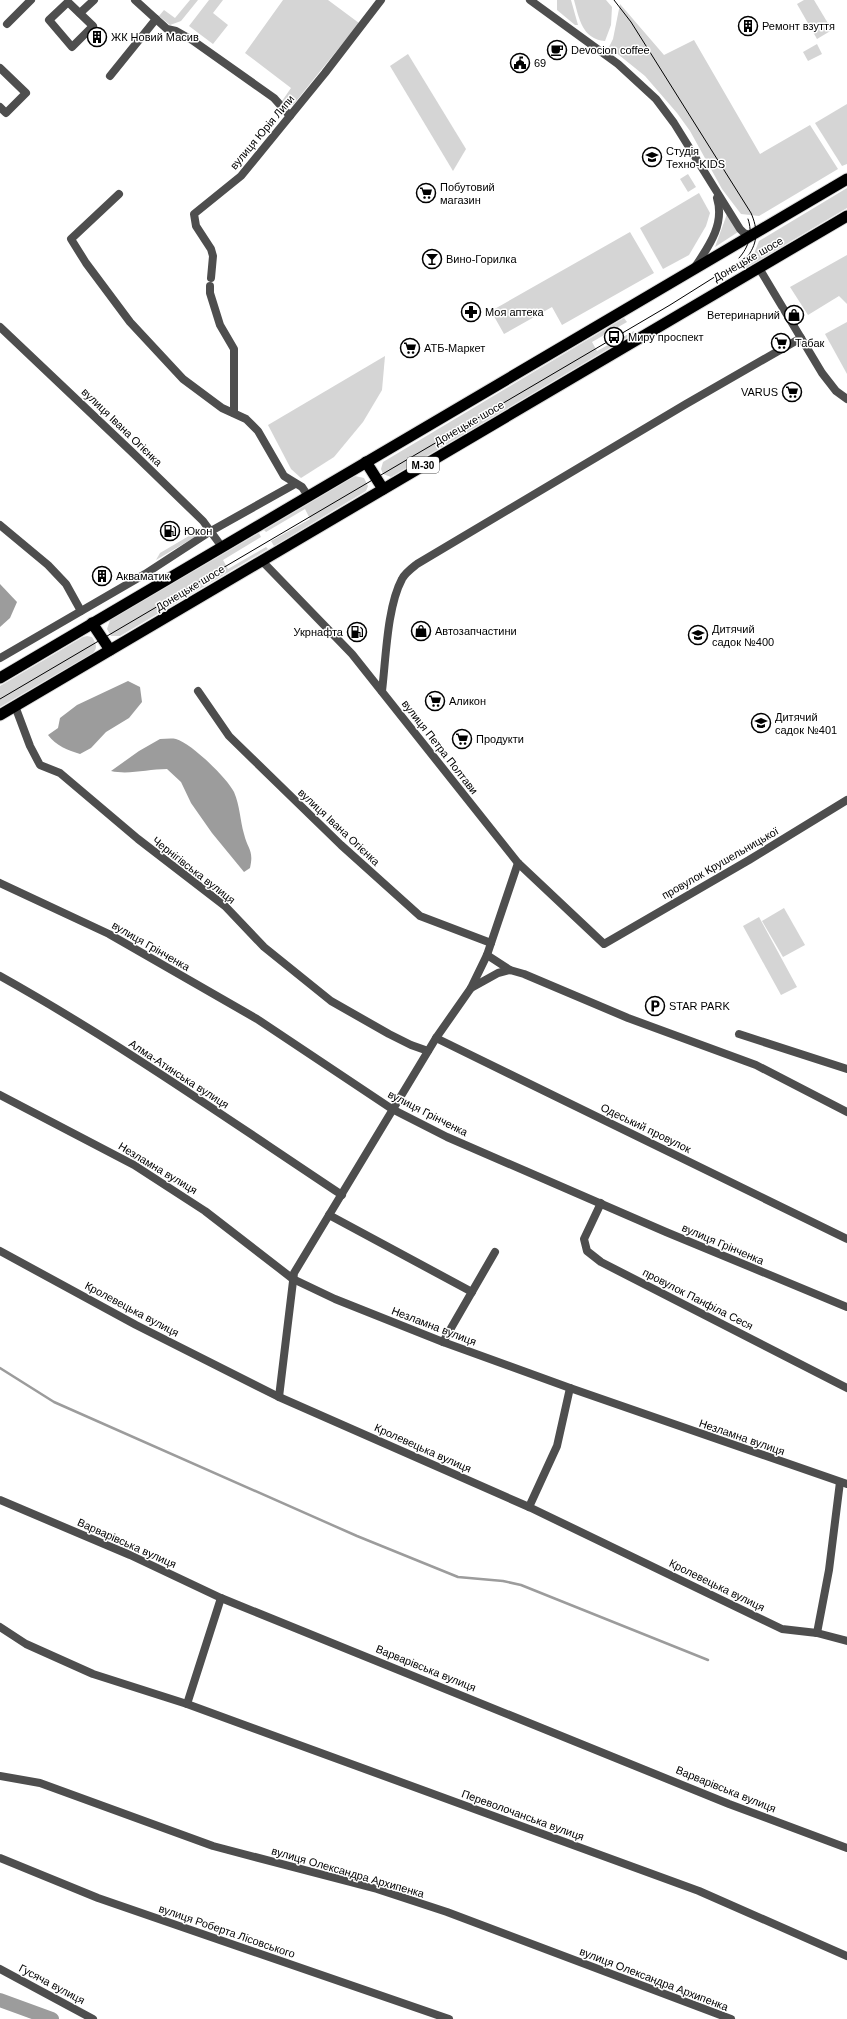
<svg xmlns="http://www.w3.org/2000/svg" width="847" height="2019" font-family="Arial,sans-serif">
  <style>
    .green { fill: #d5d5d5 }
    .water { fill: #9c9c9c }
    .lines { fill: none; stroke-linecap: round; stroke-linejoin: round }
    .stream { stroke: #9c9c9c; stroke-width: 2.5 }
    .river { stroke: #9c9c9c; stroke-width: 14 }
    .trunk-casing { stroke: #dbdbdb; stroke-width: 13 }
    .minor { stroke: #4e4e4e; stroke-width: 8 }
    .tertiary { stroke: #4e4e4e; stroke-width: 8 }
    .trunk { stroke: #000; stroke-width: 11 }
    .tram { stroke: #000; stroke-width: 1 }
    .labels { text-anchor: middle; stroke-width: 3; stroke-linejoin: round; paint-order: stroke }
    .shield { fill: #fff; stroke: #4c4c4c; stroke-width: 1 }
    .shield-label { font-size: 10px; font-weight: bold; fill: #000 }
    .poi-label { font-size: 11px; fill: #000; stroke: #fff; text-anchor: start }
    .street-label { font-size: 11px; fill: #000; stroke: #fff }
  </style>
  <rect width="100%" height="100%" fill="#fff"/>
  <!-- green -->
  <g class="green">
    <polygon points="190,0 198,0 181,21 170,25 159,16 164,10 175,18"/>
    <polygon points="209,0 223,0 213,13 228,25 213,44 189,26"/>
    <polygon points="283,0 328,0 359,23 293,105 282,101 291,88 245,53"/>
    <polygon points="557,0 571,0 578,25 575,25 557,10"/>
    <path d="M574 0H606L612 7 611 25 605 41C582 39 579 18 574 0Z"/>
    <polygon points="804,0 814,0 832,30 817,39 797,4"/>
    <polygon points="620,4 664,55 694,40 760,154 810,125 838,169 759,216 741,214 722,189 690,131 677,113 645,76 609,47 613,39"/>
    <polygon points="817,44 822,54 808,61 803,52"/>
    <polygon points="408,54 466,149 453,171 390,66"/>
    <polygon points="847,104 847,164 842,166 815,123"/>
    <polygon points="688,174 696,187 688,192 680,179"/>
    <polygon points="847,188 847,208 744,269 742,266 753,256 759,241"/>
    <polygon points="699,193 710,213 706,226 689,255 663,269 640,228"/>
    <polygon points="727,214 738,232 715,247"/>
    <polygon points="630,232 654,273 562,325 552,307 504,334 491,311"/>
    <polygon points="847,255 847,304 839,296 808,315 790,287"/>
    <polygon points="624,318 627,322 592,342 597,351 634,331 635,333 391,477 383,474 381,469 383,462"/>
    <polygon points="847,322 847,374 825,334"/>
    <polygon points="385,356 382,390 363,422 334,457 301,478 291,469 268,425"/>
    <polygon points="355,476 364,478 368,486 366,491 274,546 271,541 310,519 305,509 266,532 264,530"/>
    <polygon points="194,533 197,535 195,537 156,560 160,553"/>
    <polygon points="259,533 261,537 223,560 228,569 266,547 268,549 120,636 111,636 107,629 110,620"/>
    <path d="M87 636 92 637C96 643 98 648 93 653L0 707V686L83 637Z"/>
    <polygon points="784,908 805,945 783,957 762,921"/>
    <polygon points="759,917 797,987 781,995 743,926"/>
  </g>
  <!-- water -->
  <g class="water">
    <polygon points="0,584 17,602 10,618 0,627"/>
    <path d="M128 681 140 687 142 702 129 718 106 732 91 748 80 754C68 750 56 746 48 735L58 728 60 718 77 705Z"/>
    <path d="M160 739C165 739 171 738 176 739 191 743 227 778 234 792 240 806 240 820 244 834 248 850 254 850 250 868L244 872 212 833 191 803 181 782 167 769C148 769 129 775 111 771L139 751Z"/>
  </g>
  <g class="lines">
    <!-- stream -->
    <polyline class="stream" points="0,1368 54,1402 357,1536 458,1577 503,1581 521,1585 708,1660"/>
    <!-- river -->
    <polyline class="river" points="0,2000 52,2019"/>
    <defs>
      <g id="trunk">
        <polyline points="366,462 383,489"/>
        <polyline points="92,623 110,650"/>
        <polyline points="0,678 847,179"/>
        <polyline points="0,715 847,216"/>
      </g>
    </defs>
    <!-- trunk casing -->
    <use href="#trunk" class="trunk-casing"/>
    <!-- minor -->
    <g class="minor">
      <polyline points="135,0 167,29 176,31 192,40 274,98 290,116"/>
      <polygon points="68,2 93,26 72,47 49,20"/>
      <polyline points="80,13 94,0"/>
      <polyline points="7,24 31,0"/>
      <polyline points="0,68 26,93 6,113 0,107"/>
      <polyline points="110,76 156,19"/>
      <polyline points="119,194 71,239 86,263 130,322 183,379 222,408 246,419 258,431 284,476 302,487 308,496"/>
      <polyline points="759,268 822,373 836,391 847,399"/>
      <polyline points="211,278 213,256 211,249 196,226 194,214 241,176 325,73 381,0"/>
      <polyline points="210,286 210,293 220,325 234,349 234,413"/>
      <polyline points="0,327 134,454 203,521 222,547"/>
      <polyline points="0,525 48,565 66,584 81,611"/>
      <polyline points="262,561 352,654 518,863 604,944 749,860 847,800"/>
      <polyline points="0,658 145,574 211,531 295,484"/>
      <polyline points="198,691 229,736 341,845 420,916 491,943"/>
      <path d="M382 691C386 658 387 607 402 579 405 573 412 568 417 564L686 404 801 338"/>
      <polyline points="15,706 30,746 40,765 60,773 138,839 225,906 264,947 331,1001 389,1034 411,1045 428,1051"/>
      <polyline points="0,883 109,934 257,1019 392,1109 447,1137 666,1232 847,1307"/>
      <polyline points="487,955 510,970"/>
      <path d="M0 976C118 1042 229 1120 342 1195"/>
      <polyline points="471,988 498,973 510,970 524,974 628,1018 756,1065 847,1112"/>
      <polyline points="739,1034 847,1069"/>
      <polyline points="436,1038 847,1239"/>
      <polyline points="601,1203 584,1239 587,1251 601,1262 847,1388"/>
      <polyline points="329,1215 472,1292"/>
      <polyline points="0,1251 136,1325 279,1397 529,1507 782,1629 817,1633 847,1641"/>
      <polyline points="443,1342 495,1252"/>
      <polyline points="279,1397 294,1273 436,1038 471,988 487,955 518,863"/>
      <polyline points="0,1500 130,1555 221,1598 729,1804 847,1848"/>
      <polyline points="529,1507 557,1446 570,1388"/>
      <polyline points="0,1627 26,1644 93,1674 187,1704 699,1891 847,1956"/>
      <polyline points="817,1633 829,1570 840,1482"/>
      <polyline points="187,1704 221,1598"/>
      <polyline points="0,1776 40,1783 213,1846 377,1889 447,1912 731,2019"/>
      <polyline points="0,1858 98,1898 449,2019"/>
      <polyline points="0,1969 93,2019"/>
    </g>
    <!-- tertiary -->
    <g class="tertiary">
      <polyline points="530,0 618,64 656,99 674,123 740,229 744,233 750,235"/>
      <path d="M695 267C709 246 725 224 717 198"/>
      <polyline points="0,1095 134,1165 205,1211 293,1279 335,1299 443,1342 570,1388 847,1484"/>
    </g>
    <!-- trunk -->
    <use href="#trunk" class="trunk"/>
    <!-- tram -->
    <g class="tram">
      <path d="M739 258C749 247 753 233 748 219"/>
      <path d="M0 699 670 305 748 256C758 242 758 229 751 213L631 22 614 0"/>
    </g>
  </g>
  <!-- icons -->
  <defs>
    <symbol id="building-ring" viewBox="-11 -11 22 22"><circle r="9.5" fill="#fff" stroke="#000" stroke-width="1.5"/><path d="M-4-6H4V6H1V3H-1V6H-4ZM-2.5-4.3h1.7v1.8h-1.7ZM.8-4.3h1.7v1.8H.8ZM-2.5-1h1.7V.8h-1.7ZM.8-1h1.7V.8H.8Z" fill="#000"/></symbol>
    <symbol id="cafe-ring" viewBox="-11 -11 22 22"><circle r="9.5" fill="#fff" stroke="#000" stroke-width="1.5"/><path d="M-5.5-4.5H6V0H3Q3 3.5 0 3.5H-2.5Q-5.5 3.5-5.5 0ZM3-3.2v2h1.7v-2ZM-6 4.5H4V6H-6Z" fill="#000"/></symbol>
    <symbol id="civic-ring" viewBox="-11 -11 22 22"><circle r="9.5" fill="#fff" stroke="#000" stroke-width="1.5"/><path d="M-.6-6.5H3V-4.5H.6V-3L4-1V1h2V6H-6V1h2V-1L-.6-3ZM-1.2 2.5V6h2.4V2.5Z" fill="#000"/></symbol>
    <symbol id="school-ring" viewBox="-11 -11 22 22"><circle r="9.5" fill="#fff" stroke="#000" stroke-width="1.5"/><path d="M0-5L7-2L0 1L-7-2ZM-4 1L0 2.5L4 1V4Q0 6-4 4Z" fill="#000"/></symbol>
    <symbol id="supermarket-ring" viewBox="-11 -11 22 22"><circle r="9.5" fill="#fff" stroke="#000" stroke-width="1.5"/><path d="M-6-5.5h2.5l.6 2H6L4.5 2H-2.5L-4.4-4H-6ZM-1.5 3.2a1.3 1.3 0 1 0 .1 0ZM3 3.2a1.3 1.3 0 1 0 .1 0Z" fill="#000"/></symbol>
    <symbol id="bar-ring" viewBox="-11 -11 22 22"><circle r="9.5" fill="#fff" stroke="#000" stroke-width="1.5"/><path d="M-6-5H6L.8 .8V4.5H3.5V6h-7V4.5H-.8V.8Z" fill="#000"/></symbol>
    <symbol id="pharmacy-ring" viewBox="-11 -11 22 22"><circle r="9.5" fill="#fff" stroke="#000" stroke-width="1.5"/><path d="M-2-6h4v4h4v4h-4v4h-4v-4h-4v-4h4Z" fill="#000"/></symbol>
    <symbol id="shop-ring" viewBox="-11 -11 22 22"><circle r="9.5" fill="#fff" stroke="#000" stroke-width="1.5"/><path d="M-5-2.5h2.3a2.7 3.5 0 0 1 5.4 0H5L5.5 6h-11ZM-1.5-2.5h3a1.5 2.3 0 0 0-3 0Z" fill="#000"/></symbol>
    <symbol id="bus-ring" viewBox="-11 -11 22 22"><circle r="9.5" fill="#fff" stroke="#000" stroke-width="1.5"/><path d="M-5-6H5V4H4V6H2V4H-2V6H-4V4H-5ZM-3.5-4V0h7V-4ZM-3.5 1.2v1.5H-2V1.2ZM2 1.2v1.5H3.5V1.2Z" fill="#000"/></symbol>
    <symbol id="fuel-ring" viewBox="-11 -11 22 22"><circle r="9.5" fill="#fff" stroke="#000" stroke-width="1.5"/><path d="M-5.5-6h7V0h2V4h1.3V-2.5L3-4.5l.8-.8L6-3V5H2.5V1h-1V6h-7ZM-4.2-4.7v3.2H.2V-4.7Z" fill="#000"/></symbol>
    <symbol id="parking-ring" viewBox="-11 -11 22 22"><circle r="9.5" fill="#fff" stroke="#000" stroke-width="1.5"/><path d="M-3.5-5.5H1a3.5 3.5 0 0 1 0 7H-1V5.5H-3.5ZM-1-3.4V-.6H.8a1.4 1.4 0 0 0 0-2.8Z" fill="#000"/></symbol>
  </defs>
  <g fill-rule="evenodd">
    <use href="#building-ring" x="737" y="15" width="22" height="22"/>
    <use href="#building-ring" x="86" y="26" width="22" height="22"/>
    <use href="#cafe-ring" x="546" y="39" width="22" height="22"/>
    <use href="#civic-ring" x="509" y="52" width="22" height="22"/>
    <use href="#school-ring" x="641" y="146" width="22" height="22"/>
    <use href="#supermarket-ring" x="415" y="182" width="22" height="22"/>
    <use href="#bar-ring" x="421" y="248" width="22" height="22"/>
    <use href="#pharmacy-ring" x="460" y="301" width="22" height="22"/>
    <use href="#shop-ring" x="783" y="304" width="22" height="22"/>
    <use href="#bus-ring" x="603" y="326" width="22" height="22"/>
    <use href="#supermarket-ring" x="770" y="332" width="22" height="22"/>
    <use href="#supermarket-ring" x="399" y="337" width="22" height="22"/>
    <use href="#supermarket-ring" x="781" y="381" width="22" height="22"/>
    <use href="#fuel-ring" x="159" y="520" width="22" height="22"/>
    <use href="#building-ring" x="91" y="565" width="22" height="22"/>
    <use href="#shop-ring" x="410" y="620" width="22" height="22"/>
    <use href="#fuel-ring" x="346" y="621" width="22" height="22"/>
    <use href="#school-ring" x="687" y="624" width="22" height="22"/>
    <use href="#supermarket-ring" x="424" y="690" width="22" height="22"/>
    <use href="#school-ring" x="750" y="712" width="22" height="22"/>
    <use href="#supermarket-ring" x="451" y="728" width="22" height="22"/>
    <use href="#parking-ring" x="644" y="995" width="22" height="22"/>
  </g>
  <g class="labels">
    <!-- shield labels -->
    <rect class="shield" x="407" y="457" width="32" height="16" rx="3"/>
    <g class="shield-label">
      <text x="423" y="469">М-30</text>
    </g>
    <!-- poi labels -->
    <g class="poi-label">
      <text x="762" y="30">Ремонт взуття</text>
      <text x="111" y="41">ЖК Новий Масив</text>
      <text x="571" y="54">Devocion coffee</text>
      <text x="534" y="67">69</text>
      <text x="666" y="155">Студія<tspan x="666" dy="13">Техно-KIDS</tspan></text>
      <text x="440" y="191">Побутовий<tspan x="440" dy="13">магазин</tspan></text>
      <text x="446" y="263">Вино-Горилка</text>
      <text x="485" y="316">Моя аптека</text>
      <text x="780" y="319" text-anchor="end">Ветеринарний</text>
      <text x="628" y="341">Миру проспект</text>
      <text x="795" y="347">Табак</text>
      <text x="424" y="352">АТБ-Маркет</text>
      <text x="778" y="396" text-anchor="end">VARUS</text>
      <text x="184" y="535">Юкон</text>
      <text x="116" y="580">Акваматик</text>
      <text x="712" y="633">Дитячий<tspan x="712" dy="13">садок №400</tspan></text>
      <text x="435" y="635">Автозапчастини</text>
      <text x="343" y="636" text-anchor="end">Укрнафта</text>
      <text x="449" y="705">Аликон</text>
      <text x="775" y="721">Дитячий<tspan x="775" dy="13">садок №401</tspan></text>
      <text x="476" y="743">Продукти</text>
      <text x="669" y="1010">STAR PARK</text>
    </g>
    <!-- street labels -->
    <g class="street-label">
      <text transform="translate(262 132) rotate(-50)" y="4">вулиця Юрія Липи</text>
      <text transform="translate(748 259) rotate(-30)" y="4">Донецьке шосе</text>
      <text transform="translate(469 423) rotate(-30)" y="4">Донецьке шосе</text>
      <text transform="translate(122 427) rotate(44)" y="4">вулиця Івана Огієнка</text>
      <text transform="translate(190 588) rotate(-31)" y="4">Донецьке шосе</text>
      <text transform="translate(440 747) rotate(52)" y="4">вулиця Петра Полтави</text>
      <text transform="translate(339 827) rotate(43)" y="4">вулиця Івана Огієнка</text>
      <text transform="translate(720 863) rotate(-30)" y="4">провулок Крушельницької</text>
      <text transform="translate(194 870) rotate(38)" y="4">Чернігівська вулиця</text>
      <text transform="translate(151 946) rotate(30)" y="4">вулиця Грінченка</text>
      <text transform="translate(179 1074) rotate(33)" y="4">Алма-Атинська вулиця</text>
      <text transform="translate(428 1113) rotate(27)" y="4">вулиця Грінченка</text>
      <text transform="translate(646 1128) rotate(26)" y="4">Одеський провулок</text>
      <text transform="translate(158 1168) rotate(31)" y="4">Незламна вулиця</text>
      <text transform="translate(723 1244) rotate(23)" y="4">вулиця Грінченка</text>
      <text transform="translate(698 1299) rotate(27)" y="4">провулок Панфіла Сеся</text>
      <text transform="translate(132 1309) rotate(28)" y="4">Кролевецька вулиця</text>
      <text transform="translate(434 1326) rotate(21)" y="4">Незламна вулиця</text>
      <text transform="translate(742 1437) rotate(19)" y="4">Незламна вулиця</text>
      <text transform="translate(423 1448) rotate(24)" y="4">Кролевецька вулиця</text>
      <text transform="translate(127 1543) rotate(24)" y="4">Варварівська вулиця</text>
      <text transform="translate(717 1585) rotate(26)" y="4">Кролевецька вулиця</text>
      <text transform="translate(426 1668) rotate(22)" y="4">Варварівська вулиця</text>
      <text transform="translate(726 1789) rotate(22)" y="4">Варварівська вулиця</text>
      <text transform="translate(523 1815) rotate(20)" y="4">Переволочанська вулиця</text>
      <text transform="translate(348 1872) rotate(16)" y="4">вулиця Олександра Архипенка</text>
      <text transform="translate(227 1931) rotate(19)" y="4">вулиця Роберта Лісовського</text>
      <text transform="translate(654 1979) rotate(21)" y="4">вулиця Олександра Архипенка</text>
      <text transform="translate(52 1984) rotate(28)" y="4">Гусяча вулиця</text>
    </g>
  </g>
</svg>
